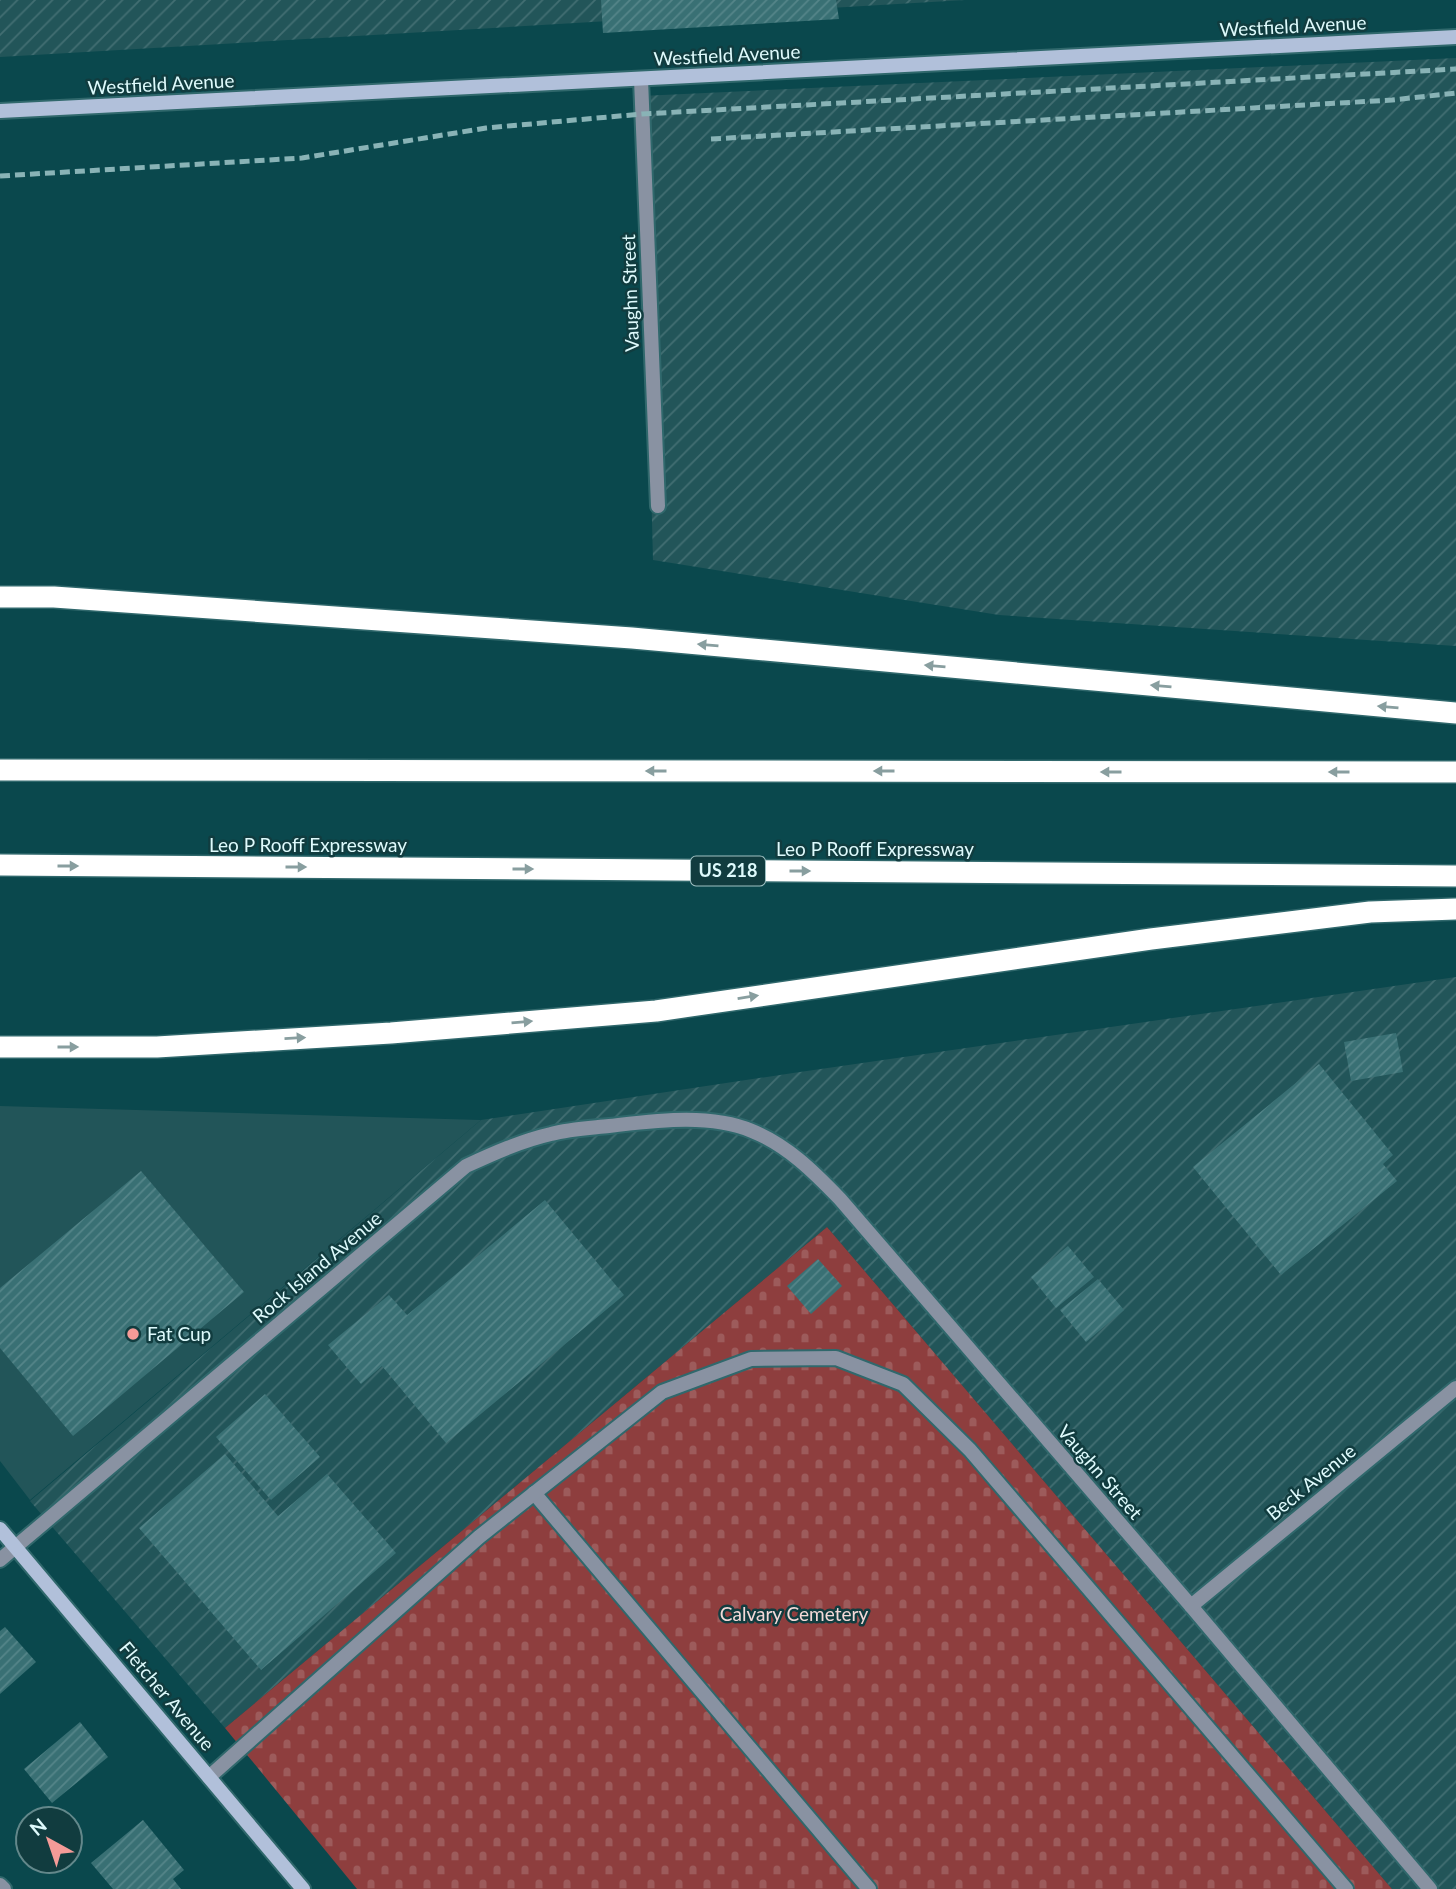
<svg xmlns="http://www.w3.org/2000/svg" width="1456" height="1889" font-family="Lato,sans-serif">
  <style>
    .built { fill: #225559 }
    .industrial { fill: url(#industrial-furrows) }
    .cemetery { fill: url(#cemetery-stones) }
    .building { fill: url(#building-hatch) }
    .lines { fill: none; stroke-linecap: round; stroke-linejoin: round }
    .lane-casing { stroke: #30686c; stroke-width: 18 }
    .street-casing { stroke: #30686c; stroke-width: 18 }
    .secondary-casing { stroke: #30686c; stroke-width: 18 }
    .highway-casing { stroke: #30686c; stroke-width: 24 }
    .lane { stroke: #8992a2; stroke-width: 14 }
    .street { stroke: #8992a2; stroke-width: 14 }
    .secondary { stroke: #b1c0da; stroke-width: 14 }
    .highway { stroke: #fff; stroke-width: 21 }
    .rail { stroke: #89b3b6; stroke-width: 5; stroke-dasharray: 10 5; stroke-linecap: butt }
    .oneway { fill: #889e9f }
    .poi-dot { fill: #f59b98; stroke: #113c3f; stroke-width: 2.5 }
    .labels { text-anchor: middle; stroke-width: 5; stroke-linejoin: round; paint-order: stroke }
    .shield { fill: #113c3f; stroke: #a0c1c3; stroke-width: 2 }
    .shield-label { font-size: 18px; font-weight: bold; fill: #defafc }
    .street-label { font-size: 19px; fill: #defafc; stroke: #113c3f }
    .poi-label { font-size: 19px; fill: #defafc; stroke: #113c3f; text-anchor: start }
    .park-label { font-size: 19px; fill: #f4d9d8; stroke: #113c3f }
  </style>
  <defs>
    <pattern id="industrial-furrows" width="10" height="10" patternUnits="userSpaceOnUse" patternTransform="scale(1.75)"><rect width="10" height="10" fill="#225559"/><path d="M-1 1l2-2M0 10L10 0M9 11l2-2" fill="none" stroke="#426e72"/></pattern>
    <pattern id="cemetery-stones" width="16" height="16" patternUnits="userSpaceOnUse" patternTransform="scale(1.75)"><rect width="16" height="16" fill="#8e3e3e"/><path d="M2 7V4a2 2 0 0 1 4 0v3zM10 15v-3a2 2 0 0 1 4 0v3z" fill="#9d5b5b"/></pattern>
    <pattern id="building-hatch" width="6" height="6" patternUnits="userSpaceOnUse" patternTransform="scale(1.75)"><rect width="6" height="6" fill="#397074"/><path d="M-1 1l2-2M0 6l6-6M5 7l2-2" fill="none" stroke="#558589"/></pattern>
  </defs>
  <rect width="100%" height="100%" fill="#0a484d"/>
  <!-- built -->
  <polygon class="built" points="0,1106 481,1120 30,1500 0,1461"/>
  <!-- industrial -->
  <g class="industrial">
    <polygon points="0,0 965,0 0,57"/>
    <polygon points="1456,58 1456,646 999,615 653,560 641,96"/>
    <polygon points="1456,977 1456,1889 1392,1889 827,1227 225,1728 30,1501 481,1120 793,1073"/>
  </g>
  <!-- cemetery -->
  <polygon class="cemetery" points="827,1227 1392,1889 357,1889 225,1728"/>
  <!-- building -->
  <g class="building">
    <polygon points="601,0 836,0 839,19 603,33"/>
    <polygon points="1396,1033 1403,1072 1351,1081 1344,1042"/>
    <polygon points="1319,1064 1393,1155 1383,1164 1397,1181 1281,1275 1193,1167"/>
    <polygon points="141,1171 244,1292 73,1436 0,1348 0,1288"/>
    <polygon points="545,1200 624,1295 446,1443 382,1366 361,1384 328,1345 389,1295 407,1315"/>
    <polygon points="1068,1246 1094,1277 1056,1308 1031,1277"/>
    <polygon points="818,1259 842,1286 811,1314 787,1286"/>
    <polygon points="1098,1279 1124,1310 1086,1342 1060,1310"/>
    <polygon points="265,1394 320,1457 271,1500 216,1437"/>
    <polygon points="225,1454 278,1516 327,1474 396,1553 261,1670 139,1528"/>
    <polygon points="5,1627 36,1662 0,1694 0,1631"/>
    <polygon points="80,1722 108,1757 52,1803 24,1769"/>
    <polygon points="143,1820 184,1870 173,1879 181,1889 113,1889 91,1863"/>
  </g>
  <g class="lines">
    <defs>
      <g id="lane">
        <polyline points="641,79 658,506"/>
        <polyline points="534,1493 869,1889"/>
        <polyline points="209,1777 479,1537 662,1392 751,1359 836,1358 903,1384 970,1450 1346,1889"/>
        <polyline points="0,1885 4,1889"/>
      </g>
      <g id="street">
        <path d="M0 1560 466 1166C494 1153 521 1141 551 1134 569 1129 590 1128 609 1126 654 1121 709 1113 752 1131 787 1145 814 1172 840 1199L1191 1606 1430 1889"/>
        <polyline points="1191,1606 1456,1388"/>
      </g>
      <g id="secondary">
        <polyline points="0,111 1456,37"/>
        <polyline points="0,1529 303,1889"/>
      </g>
      <g id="highway">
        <polyline points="0,597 54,597 632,638 1456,713"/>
        <polyline points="0,770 1456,772"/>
        <polyline points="0,865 1456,876"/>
        <polyline points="0,1047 157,1047 391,1033 656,1011 1151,939 1370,912 1456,909"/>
      </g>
    </defs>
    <!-- lane casing -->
    <use href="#lane" class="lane-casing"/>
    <!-- street casing -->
    <use href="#street" class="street-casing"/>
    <!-- secondary casing -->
    <use href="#secondary" class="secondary-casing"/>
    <!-- highway casing -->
    <use href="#highway" class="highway-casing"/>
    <!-- lane -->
    <use href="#lane" class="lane"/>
    <!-- street -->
    <use href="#street" class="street"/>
    <!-- secondary -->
    <use href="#secondary" class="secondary"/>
    <!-- highway -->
    <use href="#highway" class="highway"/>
    <!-- rail -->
    <g class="rail">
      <polyline points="711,139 1392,100 1456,93"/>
      <polyline points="0,176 302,158 486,128 642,114 1456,69"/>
    </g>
  </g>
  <!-- one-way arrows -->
  <defs><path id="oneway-solid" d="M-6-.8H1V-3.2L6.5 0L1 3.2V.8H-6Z" transform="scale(1.75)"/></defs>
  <g class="oneway">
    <use href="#oneway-solid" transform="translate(708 645) rotate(-175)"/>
    <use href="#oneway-solid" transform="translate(935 666) rotate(-175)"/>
    <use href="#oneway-solid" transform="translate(1161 686) rotate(-175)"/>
    <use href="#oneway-solid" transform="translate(1388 707) rotate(-175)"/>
    <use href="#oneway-solid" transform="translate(656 771) rotate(-180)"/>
    <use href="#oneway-solid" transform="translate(884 771) rotate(-180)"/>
    <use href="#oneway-solid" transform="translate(1111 772) rotate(-180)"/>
    <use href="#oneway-solid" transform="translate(1339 772) rotate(-180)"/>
    <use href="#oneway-solid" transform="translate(68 866)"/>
    <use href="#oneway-solid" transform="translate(296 867)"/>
    <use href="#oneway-solid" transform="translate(523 869)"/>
    <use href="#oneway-solid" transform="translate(800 871)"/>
    <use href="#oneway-solid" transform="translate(748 997) rotate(-9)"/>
    <use href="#oneway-solid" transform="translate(522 1022) rotate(-5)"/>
    <use href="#oneway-solid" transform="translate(295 1038) rotate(-3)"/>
    <use href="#oneway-solid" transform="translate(68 1047)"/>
  </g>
  <!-- markers -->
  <circle class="poi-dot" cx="133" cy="1334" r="7"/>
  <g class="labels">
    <!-- shield labels -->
    <rect class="shield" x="691" y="856.5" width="74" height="29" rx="5"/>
    <g class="shield-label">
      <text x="728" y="877">US 218</text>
    </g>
    <!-- street labels -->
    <g class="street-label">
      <text transform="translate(1293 26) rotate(-3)" y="7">Westfield Avenue</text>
      <text transform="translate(727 55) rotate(-3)" y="7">Westfield Avenue</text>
      <text transform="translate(161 84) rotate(-3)" y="7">Westfield Avenue</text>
      <text transform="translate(630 293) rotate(-92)" y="7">Vaughn Street</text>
      <text x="308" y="852">Leo P Rooff Expressway</text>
      <text x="875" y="856">Leo P Rooff Expressway</text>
      <text transform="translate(317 1267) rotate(-40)" y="7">Rock Island Avenue</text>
      <text transform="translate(1100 1472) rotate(49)" y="7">Vaughn Street</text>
      <text transform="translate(1311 1482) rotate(-39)" y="7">Beck Avenue</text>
      <text transform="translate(167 1696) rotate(50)" y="7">Fletcher Avenue</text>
    </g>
    <!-- poi labels -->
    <g class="poi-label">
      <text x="147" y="1341">Fat Cup</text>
    </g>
    <!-- park labels -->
    <g class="park-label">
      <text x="794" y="1621">Calvary Cemetery</text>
    </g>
  </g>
  <!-- north arrow -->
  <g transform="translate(49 1840) rotate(320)"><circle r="33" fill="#113c3f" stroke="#63888b" stroke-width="2"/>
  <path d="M0-5L12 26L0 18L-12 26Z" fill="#f59b98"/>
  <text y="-10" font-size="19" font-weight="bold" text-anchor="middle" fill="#defafc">N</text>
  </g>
</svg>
